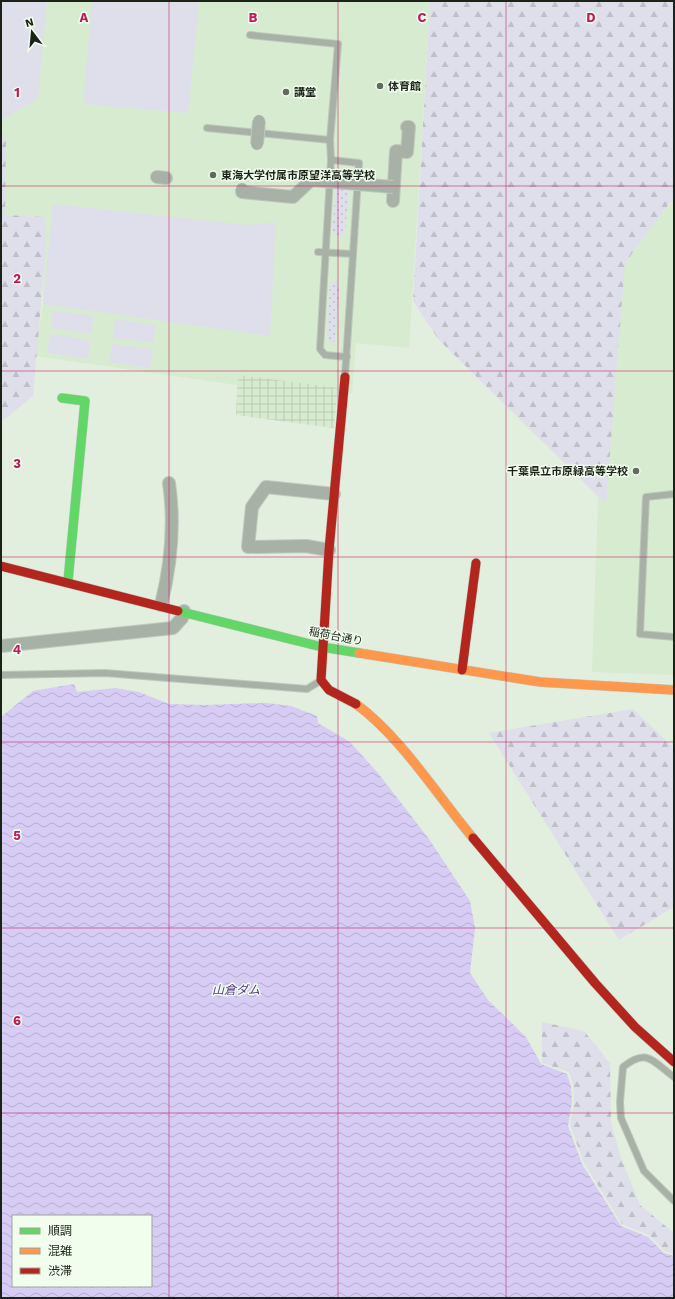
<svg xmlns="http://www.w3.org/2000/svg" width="675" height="1299" font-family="'Work Sans','Noto Sans JP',sans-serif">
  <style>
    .built { fill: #d7ebd1 }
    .industrial { fill: url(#industrial-grid) }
    .grass { fill: url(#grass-dots) }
    .forest { fill: url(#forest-firs) }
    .green { fill: #dfdfeb }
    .water { fill: url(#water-waves); fill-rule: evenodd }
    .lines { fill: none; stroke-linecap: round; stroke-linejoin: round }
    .lane-casing { stroke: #bfc8bc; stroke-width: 8 }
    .street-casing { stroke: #bfc8bc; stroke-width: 14 }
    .fast-casing { stroke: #bfc8bc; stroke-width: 10 }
    .slow-casing { stroke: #bfc8bc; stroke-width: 10 }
    .jam-casing { stroke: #bfc8bc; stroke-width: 10 }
    .lane { stroke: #a8b1a6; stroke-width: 6 }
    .street { stroke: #a8b1a6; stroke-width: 12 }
    .fast { stroke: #63d668; stroke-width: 9 }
    .slow { stroke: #ff974d; stroke-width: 9 }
    .jam { stroke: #b3261e; stroke-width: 9 }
    .street-bridge-casing { stroke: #bfc8bc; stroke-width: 14; stroke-linecap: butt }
    .street-bridge { stroke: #a8b1a6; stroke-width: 12 }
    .grid { fill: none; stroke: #c2185b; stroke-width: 1; stroke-opacity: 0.55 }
    .poi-dot { fill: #616a5e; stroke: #f1feee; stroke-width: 1.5 }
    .labels { text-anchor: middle; stroke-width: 3; stroke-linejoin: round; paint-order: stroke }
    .poi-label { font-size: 11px; font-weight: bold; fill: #1b2319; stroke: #f1feee; text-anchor: start }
    .street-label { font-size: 11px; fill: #1b2319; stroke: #f1feee }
    .water-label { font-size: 12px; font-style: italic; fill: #56338c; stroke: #f1feee }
    .grid-label { font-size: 13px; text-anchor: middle; font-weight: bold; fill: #c2185b; stroke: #f1feee; stroke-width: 3; stroke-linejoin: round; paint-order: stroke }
  </style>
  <defs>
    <pattern id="industrial-grid" width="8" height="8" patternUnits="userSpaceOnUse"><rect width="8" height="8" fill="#d7ebd1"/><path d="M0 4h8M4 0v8" fill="none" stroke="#b8c9b3"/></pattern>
    <pattern id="grass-dots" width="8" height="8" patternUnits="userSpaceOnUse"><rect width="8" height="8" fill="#dfdfeb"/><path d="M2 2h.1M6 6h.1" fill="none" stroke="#bfbfc9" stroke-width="1.8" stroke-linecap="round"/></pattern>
    <pattern id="forest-firs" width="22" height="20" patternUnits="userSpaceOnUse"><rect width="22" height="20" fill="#dfdfeb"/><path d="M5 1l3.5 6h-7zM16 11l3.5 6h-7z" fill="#bfbfc9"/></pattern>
    <pattern id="water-waves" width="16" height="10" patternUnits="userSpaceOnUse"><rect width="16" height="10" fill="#d6ccf4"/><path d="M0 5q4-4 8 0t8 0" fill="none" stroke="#b7afd1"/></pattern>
  </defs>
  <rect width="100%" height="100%" fill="#e2eede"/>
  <!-- built -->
  <g class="built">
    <polygon points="1,1 430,1 409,348 356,343 352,393 236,415 237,385 35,356 43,304 45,217 5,215 6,135 1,134"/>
    <polygon points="674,201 674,675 592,672 606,270"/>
  </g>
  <!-- industrial -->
  <polygon class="industrial" points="238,375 338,388 334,428 236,415"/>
  <!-- grass -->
  <g class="grass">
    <polygon points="336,187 349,189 345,232 342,236 336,235 332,230"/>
    <polygon points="336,280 339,290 335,341 330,344 327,334 330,283"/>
  </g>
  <!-- forest -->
  <g class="forest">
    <polygon points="430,1 674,1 674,200 669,204 625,263 606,504 439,340 413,301"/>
    <polygon points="1,134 6,134 5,215 45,217 45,259 33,396 1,422"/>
    <polygon points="633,709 674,748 674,907 619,940 489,733"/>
    <polygon points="542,1022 584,1031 610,1063 611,1122 621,1158 640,1205 674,1233 674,1254 665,1251 649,1235 622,1224 584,1163 570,1125 574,1102 573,1085 569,1072 542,1063"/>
  </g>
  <!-- green -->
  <g class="green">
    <polygon points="1,1 47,1 38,99 1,120"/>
    <polygon points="92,1 199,1 188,113 83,104"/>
    <polygon points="53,204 248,225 276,222 270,336 43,304"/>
    <polygon points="53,310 94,316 91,334 51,328"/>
    <polygon points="115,319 156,325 153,343 113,338"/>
    <polygon points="50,334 90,340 88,359 47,353"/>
    <polygon points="112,344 152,349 150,368 109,362"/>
  </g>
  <!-- water -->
  <path class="water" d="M74 684 77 692 115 688 139 692 169 704 204 705 267 703 291 706 317 716 318 723 350 742 378 773 429 839 470 901 475 928 470 973 488 1000 526 1037 541 1064 567 1074 571 1086 572 1102 568 1126 582 1164 621 1226 648 1237 664 1253 674 1256V1298H1V717L33 691ZM13 1216H151V1286H13Z"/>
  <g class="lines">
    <defs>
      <g id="lane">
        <polyline points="250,35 338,44 330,140 331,160 320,349 325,355 347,357"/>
        <polyline points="207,128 330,140"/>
        <polyline points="331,160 359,163 345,376"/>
        <polyline points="318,252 353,254"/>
        <polyline points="674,494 646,497 640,634 674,637"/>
        <polyline points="1,675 105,673 307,689 320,681"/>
        <path d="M674 1077C653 1062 647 1047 623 1067L620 1102 621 1118 644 1171 674 1201"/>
      </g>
      <g id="street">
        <polyline points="157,177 166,178"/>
        <polyline points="393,201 396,151 407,152 409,127 407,127"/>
        <polyline points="329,550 306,546 248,547 252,507 266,487 334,494"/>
        <path d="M161 605C171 565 175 524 169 483"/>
        <polyline points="1,646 173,628 182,618 184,611"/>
      </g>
      <g id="fast">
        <polyline points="62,398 85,401 68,581"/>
        <polyline points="178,611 322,647 359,653"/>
      </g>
      <g id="slow">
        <polyline points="359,653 540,682 674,690"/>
        <path d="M356 704C401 737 437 795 473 838"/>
      </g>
      <g id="jam">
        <polyline points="345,377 329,550 321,680 329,690 356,704"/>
        <polyline points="1,566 178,611"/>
        <polyline points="462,670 476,563"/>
        <polyline points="473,838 595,983 635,1027 674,1062"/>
      </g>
    </defs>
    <!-- lane casing -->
    <use href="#lane" class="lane-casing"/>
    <!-- street casing -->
    <use href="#street" class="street-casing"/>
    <!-- fast casing -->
    <use href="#fast" class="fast-casing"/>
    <!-- slow casing -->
    <use href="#slow" class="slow-casing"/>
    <!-- jam casing -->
    <use href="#jam" class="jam-casing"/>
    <!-- lane -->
    <use href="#lane" class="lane"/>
    <!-- street -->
    <use href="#street" class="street"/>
    <!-- fast -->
    <use href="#fast" class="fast"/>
    <!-- slow -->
    <use href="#slow" class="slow"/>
    <!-- jam -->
    <use href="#jam" class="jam"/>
    <defs>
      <g id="street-bridge">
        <polyline points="257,144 259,121"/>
        <polyline points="242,189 242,192 293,197 311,180 393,187"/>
      </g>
    </defs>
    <!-- street-bridge casing -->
    <use href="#street-bridge" class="street-bridge-casing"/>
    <!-- street-bridge -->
    <use href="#street-bridge" class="street-bridge"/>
  </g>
  <!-- grid -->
  <path class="grid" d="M169 1V1298M338 1V1298M506 1V1298M1 186H674M1 371H674M1 557H674M1 742H674M1 928H674M1 1113H674"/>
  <!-- markers -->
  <g class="poi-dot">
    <circle cx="380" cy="86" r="4"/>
    <circle cx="286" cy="92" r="4"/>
    <circle cx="213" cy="175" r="4"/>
    <circle cx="636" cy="471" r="4"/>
  </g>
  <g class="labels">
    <!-- poi labels -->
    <g class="poi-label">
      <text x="388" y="90">体育館</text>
      <text x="294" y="96">講堂</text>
      <text x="221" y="179">東海大学付属市原望洋高等学校</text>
      <text x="628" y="475" text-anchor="end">千葉県立市原緑高等学校</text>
    </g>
    <!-- street labels -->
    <g class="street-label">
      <text transform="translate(336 636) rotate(11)" y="4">稲荷台通り</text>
    </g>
    <!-- water labels -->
    <g class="water-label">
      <text x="236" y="994">山倉ダム</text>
    </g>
  </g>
  <g class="grid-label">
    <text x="84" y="22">A</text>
    <text x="253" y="22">B</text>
    <text x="422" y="22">C</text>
    <text x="591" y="22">D</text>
    <text x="17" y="97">1</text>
    <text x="17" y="283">2</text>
    <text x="17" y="468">3</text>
    <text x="17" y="654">4</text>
    <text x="17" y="840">5</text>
    <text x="17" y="1025">6</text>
  </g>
  <!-- border -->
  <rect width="675" height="1299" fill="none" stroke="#1b2319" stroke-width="4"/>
  <!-- legend -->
  <rect x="12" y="1215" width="140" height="72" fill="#f1feee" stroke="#9ba699"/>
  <rect x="20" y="1228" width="20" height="6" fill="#63d668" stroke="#9ba699"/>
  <text x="48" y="1235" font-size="12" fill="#1b2319">順調</text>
  <rect x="20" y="1248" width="20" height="6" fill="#ff974d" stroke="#9ba699"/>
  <text x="48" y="1255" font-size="12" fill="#1b2319">混雑</text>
  <rect x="20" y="1268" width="20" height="6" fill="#b3261e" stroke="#9ba699"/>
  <text x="48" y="1275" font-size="12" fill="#1b2319">渋滞</text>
  <!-- north arrow -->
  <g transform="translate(32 32) rotate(344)" stroke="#f1feee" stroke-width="3" paint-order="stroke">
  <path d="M0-3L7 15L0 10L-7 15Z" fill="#1b2319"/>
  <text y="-6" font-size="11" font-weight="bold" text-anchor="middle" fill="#1b2319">N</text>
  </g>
</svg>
